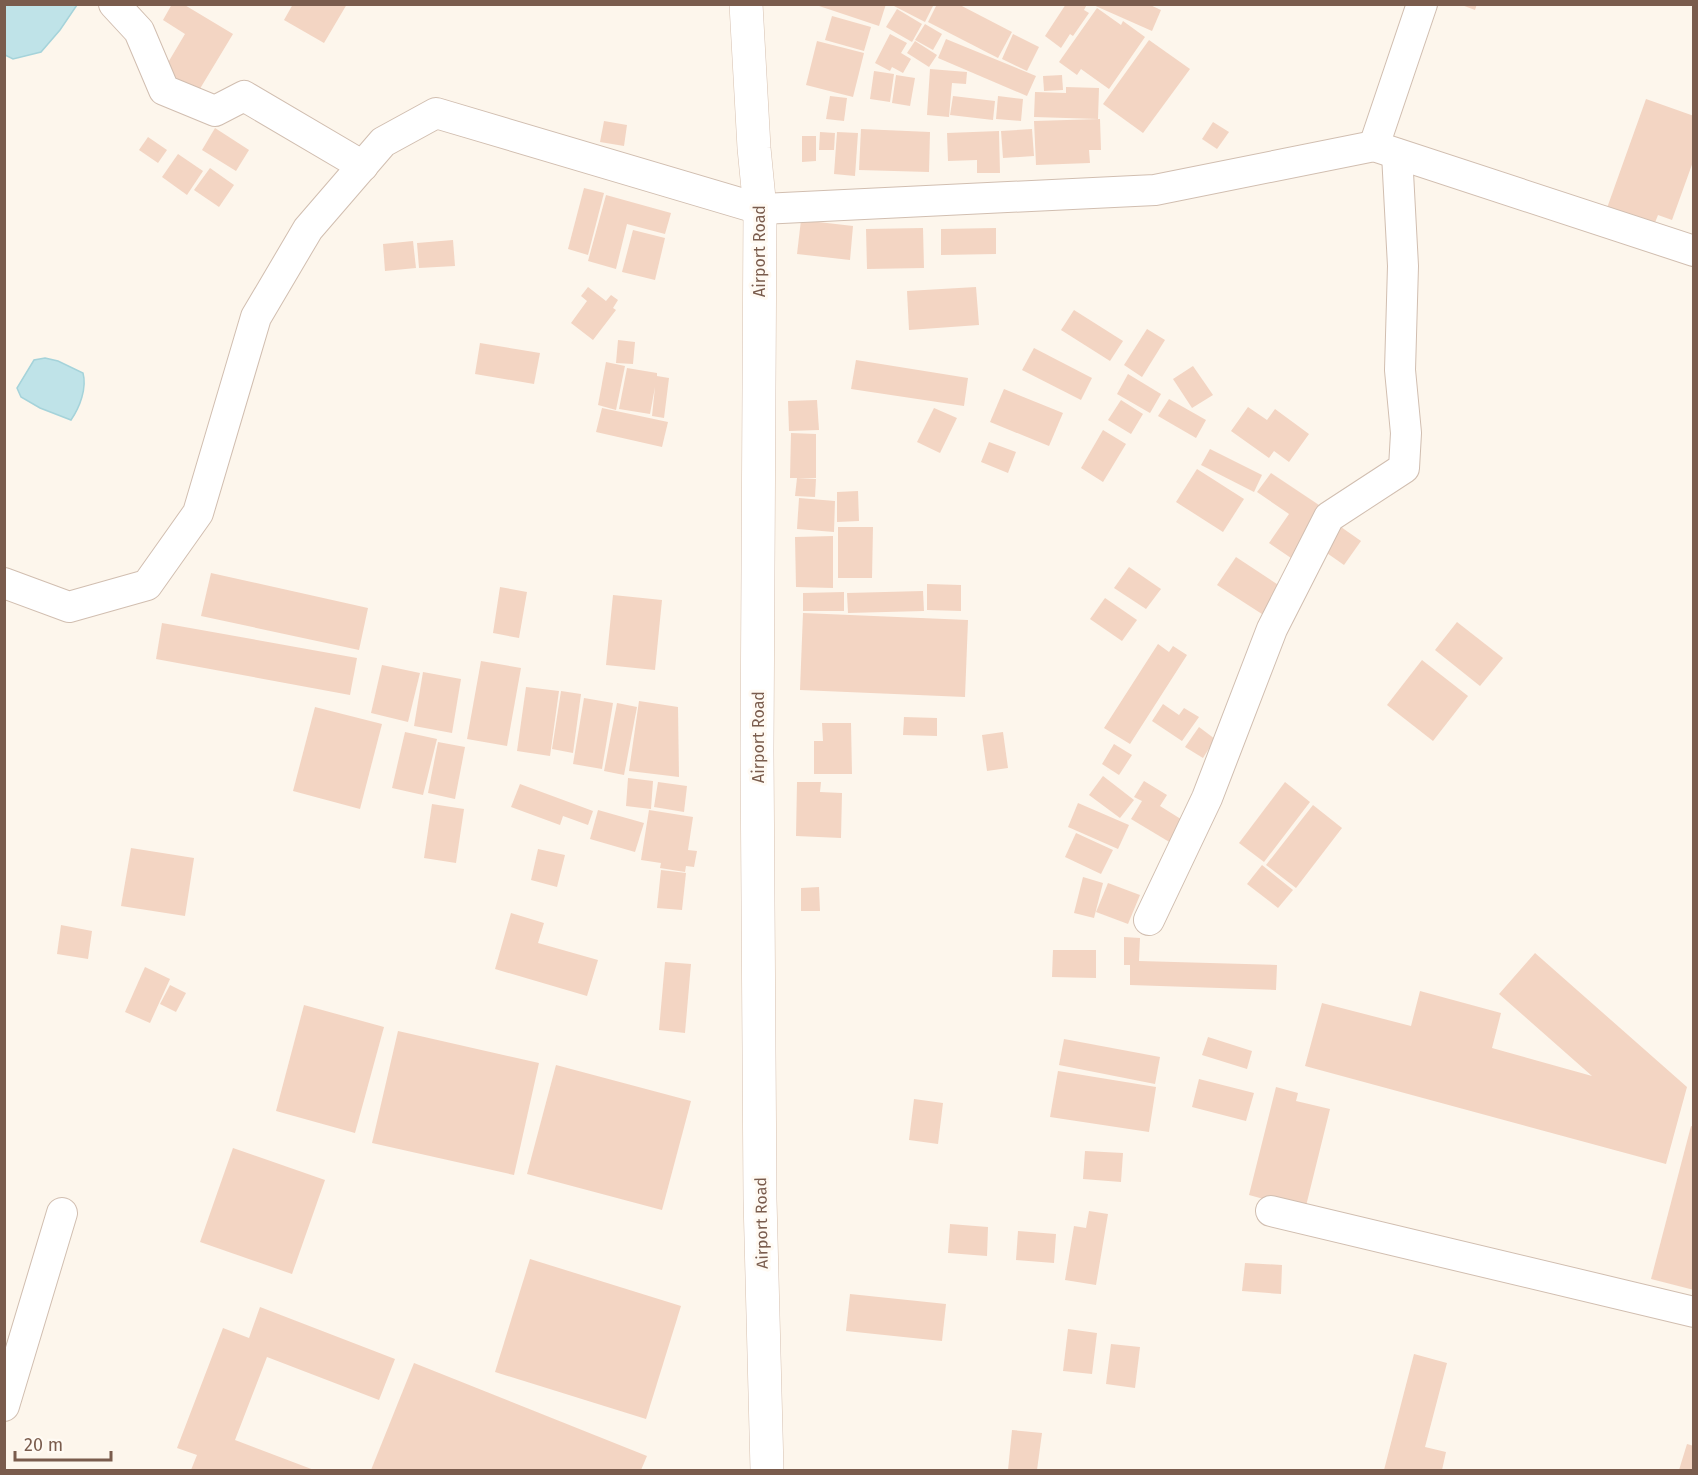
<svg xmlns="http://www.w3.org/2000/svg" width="1698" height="1475" font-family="'Fira Sans',sans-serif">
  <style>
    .water { fill: #bfe3e8; stroke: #a5d3da; stroke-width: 1.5 }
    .building { fill: #f3d5c3 }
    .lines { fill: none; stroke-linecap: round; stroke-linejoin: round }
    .street-casing { stroke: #d1beb0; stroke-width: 32 }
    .secondary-casing { stroke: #d6c0b0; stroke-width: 34 }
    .street { stroke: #fff; stroke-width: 30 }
    .secondary { stroke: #fff; stroke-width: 33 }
    .labels { text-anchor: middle; stroke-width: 6; stroke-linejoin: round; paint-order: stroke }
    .street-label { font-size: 16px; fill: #7a5c4d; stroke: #fffaf3 }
  </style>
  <rect width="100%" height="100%" fill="#fdf6ec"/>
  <!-- water -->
  <g class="water">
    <polygon points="4,5 5,4 77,5 60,30 41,52 13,59 5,55"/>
    <path d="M45 358 58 361 83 373C87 388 80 407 71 420L40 408 21 397 17 388 34 360Z"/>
  </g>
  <!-- building -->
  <g class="building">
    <polygon points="172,4 183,4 233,34 198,92 163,71 185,34 163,20"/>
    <polygon points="293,4 347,4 324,43 284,20"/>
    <polygon points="813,4 886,4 879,26"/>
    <polygon points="895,4 934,4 925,22 894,6"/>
    <polygon points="937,4 958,4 1012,32 998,58 928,22"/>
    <polygon points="1066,4 1087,4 1084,10 1089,13 1073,36 1070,34 1061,48 1045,36"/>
    <polygon points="1091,4 1148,4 1161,10 1152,31"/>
    <polygon points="1459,4 1477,4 1475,10"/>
    <polygon points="1097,8 1121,25 1123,21 1145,37 1109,89 1081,69 1077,75 1059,62"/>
    <polygon points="897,9 922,24 912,42 886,27"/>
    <polygon points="832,16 871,27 864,51 825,40"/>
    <polygon points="925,24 942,34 933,50 915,40"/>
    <polygon points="890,34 907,43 901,53 911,59 903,73 892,67 890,71 875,63"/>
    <polygon points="1013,34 1039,47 1027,71 1002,59"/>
    <polygon points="946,39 1036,76 1027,96 938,58"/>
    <polygon points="1149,40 1190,69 1143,133 1103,104"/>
    <polygon points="817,41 864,53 853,97 806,85"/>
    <polygon points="915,41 937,55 929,67 907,53"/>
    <polygon points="930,69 967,72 966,84 952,83 949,117 927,115"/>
    <polygon points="874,71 894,74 890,102 870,99"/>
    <polygon points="896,75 915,78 910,106 892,103"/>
    <polygon points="1062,75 1063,90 1044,91 1043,76"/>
    <polygon points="1066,87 1099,88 1098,119 1034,117 1035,92 1066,93"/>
    <polygon points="830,96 847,98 844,121 826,119"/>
    <polygon points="953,96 995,101 993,120 950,115"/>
    <polygon points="998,96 1023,99 1021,121 996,119"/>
    <polygon points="1646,99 1694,116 1694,159 1672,220 1658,215 1654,225 1607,208"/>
    <polygon points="1100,119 1101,150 1089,150 1090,163 1036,165 1034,121"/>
    <polygon points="604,121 627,125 624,146 600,142"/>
    <polygon points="1213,122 1229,132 1217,149 1202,139"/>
    <polygon points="215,128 249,150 236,171 202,150"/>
    <polygon points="861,129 930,132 929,172 859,170"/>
    <polygon points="1032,129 1034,156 1003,158 1001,131"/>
    <polygon points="999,131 1000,173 977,173 977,160 948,161 947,133"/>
    <polygon points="820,132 835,133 834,150 819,150"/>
    <polygon points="837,132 858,133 855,176 834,174"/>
    <polygon points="802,136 816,136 816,161 802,162"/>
    <polygon points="148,137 167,150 158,163 139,150"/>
    <polygon points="178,154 203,171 187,195 162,177"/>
    <polygon points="210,168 234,185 219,207 194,190"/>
    <polygon points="584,188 604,193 588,255 568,249"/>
    <polygon points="606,195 671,213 665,234 627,224 616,269 588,261"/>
    <polygon points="801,220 853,226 850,260 797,254"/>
    <polygon points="923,228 924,268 867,269 866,229"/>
    <polygon points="996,228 996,254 941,255 941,229"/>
    <polygon points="633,230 665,238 655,280 622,272"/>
    <polygon points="453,240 455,266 419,268 417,243"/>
    <polygon points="413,241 416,268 385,271 383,244"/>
    <polygon points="588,287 606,301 611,295 618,300 613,308 616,310 593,340 571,323 587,301 581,296"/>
    <polygon points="976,287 979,325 909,330 907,291"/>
    <polygon points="1074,310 1123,341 1110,361 1061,330"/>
    <polygon points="1147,329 1165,340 1142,377 1124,365"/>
    <polygon points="618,340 635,342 633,364 616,363"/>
    <polygon points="480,343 540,353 534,384 475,374"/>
    <polygon points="1034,348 1092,378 1081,400 1022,370"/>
    <polygon points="856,360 968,378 964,406 851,389"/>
    <polygon points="606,362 625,366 616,410 598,405"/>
    <polygon points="1193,366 1213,395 1192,408 1173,379"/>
    <polygon points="627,368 657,373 657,376 669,378 664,418 652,416 655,387 650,414 619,409"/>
    <polygon points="1128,374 1161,394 1150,413 1117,394"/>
    <polygon points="1004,389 1063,413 1049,446 990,422"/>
    <polygon points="1169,399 1206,420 1196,438 1158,416"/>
    <polygon points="817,400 819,430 789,431 788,401"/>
    <polygon points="1121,400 1143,414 1131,434 1108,420"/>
    <polygon points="1248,407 1267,420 1275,409 1309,434 1289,462 1274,451 1269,458 1231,431"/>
    <polygon points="602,408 668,422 662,447 596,432"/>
    <polygon points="934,408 957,418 940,453 917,442"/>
    <polygon points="1103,430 1126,444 1103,482 1081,468"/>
    <polygon points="791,433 816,434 816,478 790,478"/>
    <polygon points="989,442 1016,452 1008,473 981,462"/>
    <polygon points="1210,449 1262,475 1254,492 1201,465"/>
    <polygon points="1197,469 1244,499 1223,532 1176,502"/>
    <polygon points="1271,473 1325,509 1291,558 1269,543 1289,514 1257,492"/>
    <polygon points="797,478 816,479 815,497 795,496"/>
    <polygon points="858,491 859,521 837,522 837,492"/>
    <polygon points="799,498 835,501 834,532 797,529"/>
    <polygon points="838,527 873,527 872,578 838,578"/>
    <polygon points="1341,527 1361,541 1344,565 1324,551"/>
    <polygon points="833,536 833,588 796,587 795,537"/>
    <polygon points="1236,557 1283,588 1265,616 1217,585"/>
    <polygon points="1129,567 1161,589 1146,609 1114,588"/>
    <polygon points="211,573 368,608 359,650 201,616"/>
    <polygon points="927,584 961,585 961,611 927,610"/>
    <polygon points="500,587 527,592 519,638 493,633"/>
    <polygon points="923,591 924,611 848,613 847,593"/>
    <polygon points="844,592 844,611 803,611 803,593"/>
    <polygon points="613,595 662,600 655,670 606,665"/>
    <polygon points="1105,598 1137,620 1122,641 1090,619"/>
    <polygon points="803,613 968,620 965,697 800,690"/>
    <polygon points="1457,622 1503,658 1480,686 1435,650"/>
    <polygon points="162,623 357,658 350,695 156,659"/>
    <polygon points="1158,644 1169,652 1173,646 1187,655 1130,744 1104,728"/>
    <polygon points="1422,660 1468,696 1433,741 1387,705"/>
    <polygon points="481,661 521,668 507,746 467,739"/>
    <polygon points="382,665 420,673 408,722 371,713"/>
    <polygon points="423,672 461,679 452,733 414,726"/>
    <polygon points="526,687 559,691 550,756 517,751"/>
    <polygon points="561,691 581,694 573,753 552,749"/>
    <polygon points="584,698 613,703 602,769 573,764"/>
    <polygon points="639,701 678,707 679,777 629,771"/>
    <polygon points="617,703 637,707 624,775 604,771"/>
    <polygon points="1163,704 1179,715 1184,708 1199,717 1182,741 1152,721"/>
    <polygon points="315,707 382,724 360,809 293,791"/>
    <polygon points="904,717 937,718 937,736 903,735"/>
    <polygon points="822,723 851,723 852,774 814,774 814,741 823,741"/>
    <polygon points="1199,727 1215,739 1203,758 1185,747"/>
    <polygon points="405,732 437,739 423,795 392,788"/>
    <polygon points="1003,732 1008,768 987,771 982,735"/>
    <polygon points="438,742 465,747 455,799 428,793"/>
    <polygon points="1114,744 1132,755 1119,775 1102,764"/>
    <polygon points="1103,776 1134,800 1120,818 1089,795"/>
    <polygon points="628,778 653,781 651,809 626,806"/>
    <polygon points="1144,781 1167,795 1160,806 1184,821 1171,843 1131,819 1142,801 1134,797"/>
    <polygon points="658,782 687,786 684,812 654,807"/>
    <polygon points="797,782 821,782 820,792 842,793 841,838 796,836"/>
    <polygon points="1285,782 1310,802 1264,862 1239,843"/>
    <polygon points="520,784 593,811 588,825 563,816 560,825 511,807"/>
    <polygon points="1078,803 1129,825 1118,849 1068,827"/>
    <polygon points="432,804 464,809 456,863 424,858"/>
    <polygon points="1313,805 1342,828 1296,888 1266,865"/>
    <polygon points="598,810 644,823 635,852 590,839"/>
    <polygon points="649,810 693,817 688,850 697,851 694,867 686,866 685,872 660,868 661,863 641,860"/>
    <polygon points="1076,833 1113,850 1101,874 1065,857"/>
    <polygon points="131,848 194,858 185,916 121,906"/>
    <polygon points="538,849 565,855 557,887 531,880"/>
    <polygon points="1262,865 1293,890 1278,908 1247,884"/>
    <polygon points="661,870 686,873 682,910 657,908"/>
    <polygon points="1083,877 1103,883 1094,918 1074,913"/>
    <polygon points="1108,883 1140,895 1128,924 1096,912"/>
    <polygon points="819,887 820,911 801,911 801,888"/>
    <polygon points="511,913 544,923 538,943 598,960 587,996 495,969"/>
    <polygon points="61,925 92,931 88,959 57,954"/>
    <polygon points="1124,937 1140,938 1139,961 1277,965 1276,990 1130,985 1130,965 1124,965"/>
    <polygon points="1053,950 1096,950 1096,978 1052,977"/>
    <polygon points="1535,953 1687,1087 1666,1164 1305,1066 1322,1003 1411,1026 1420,991 1501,1013 1492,1048 1592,1076 1499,994"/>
    <polygon points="665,962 691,964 685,1033 659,1030"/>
    <polygon points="145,967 170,979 150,1023 125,1012"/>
    <polygon points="170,985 186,993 176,1012 160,1004"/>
    <polygon points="304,1005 384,1027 355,1133 276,1111"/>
    <polygon points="398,1031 539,1063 514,1175 372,1143"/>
    <polygon points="1208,1037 1252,1051 1247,1069 1202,1055"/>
    <polygon points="1064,1039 1160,1057 1155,1084 1059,1065"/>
    <polygon points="556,1065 691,1101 662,1210 527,1174"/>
    <polygon points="1058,1071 1156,1087 1149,1132 1050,1117"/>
    <polygon points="1199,1079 1254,1093 1246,1121 1192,1107"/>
    <polygon points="1276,1087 1298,1093 1296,1101 1330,1109 1305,1210 1249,1195"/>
    <polygon points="914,1099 943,1103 938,1144 909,1140"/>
    <polygon points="1691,1126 1694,1127 1694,1290 1651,1279"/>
    <polygon points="233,1148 325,1180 292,1274 200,1242"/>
    <polygon points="1085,1151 1123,1153 1121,1182 1083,1179"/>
    <polygon points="1089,1211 1108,1214 1096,1285 1065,1280 1074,1226 1086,1228"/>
    <polygon points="950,1224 988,1227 987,1256 948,1253"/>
    <polygon points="1018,1231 1056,1234 1054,1263 1016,1260"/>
    <polygon points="530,1259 681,1306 646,1419 495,1372"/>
    <polygon points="1245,1263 1282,1265 1281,1294 1242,1291"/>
    <polygon points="850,1294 946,1304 942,1341 846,1331"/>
    <polygon points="260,1307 395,1359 379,1400 267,1357 235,1440 314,1470 191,1470 197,1455 177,1448 223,1328 249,1338"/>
    <polygon points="1068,1329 1097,1333 1092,1374 1063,1371"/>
    <polygon points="1111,1344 1140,1347 1135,1388 1106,1384"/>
    <polygon points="1414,1354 1447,1363 1425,1447 1446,1452 1442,1470 1384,1470"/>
    <polygon points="414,1363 647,1456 641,1470 371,1470"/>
    <polygon points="1012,1430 1042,1433 1037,1470 1008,1470"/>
    <polygon points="1687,1444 1694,1446 1694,1470 1679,1470"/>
  </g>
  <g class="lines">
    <defs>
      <g id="street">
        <polyline points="114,4 139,31 164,90 215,111 244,96 363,166"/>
        <polyline points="1374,146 1422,4"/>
        <polyline points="4,583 69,607 147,585 198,513 256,317 308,229 383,142 436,113 760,209 1155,190 1374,146 1694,251"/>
        <polyline points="1149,920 1207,798 1272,629 1329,517 1404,468 1406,433 1400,370 1403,266 1397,154"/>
        <polyline points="1271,1211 1694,1312"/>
        <polyline points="4,1406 62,1213"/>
      </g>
      <polyline id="secondary" points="746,4 754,148 760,209 757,751 760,1199 767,1470"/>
    </defs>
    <!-- street casing -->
    <use href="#street" class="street-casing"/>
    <!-- secondary casing -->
    <use href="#secondary" class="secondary-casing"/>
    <!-- street -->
    <use href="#street" class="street"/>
    <!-- secondary -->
    <use href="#secondary" class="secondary"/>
  </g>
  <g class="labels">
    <!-- street labels -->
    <g class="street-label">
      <text transform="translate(759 251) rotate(-90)" y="6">Airport Road</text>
      <text transform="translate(758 737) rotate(-90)" y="6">Airport Road</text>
      <text transform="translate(761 1223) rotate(-91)" y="6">Airport Road</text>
    </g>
  </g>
  <!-- border -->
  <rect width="1698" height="1475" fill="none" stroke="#7a5c4d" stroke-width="12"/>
  <!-- scale -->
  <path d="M15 1451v9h96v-9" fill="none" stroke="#7a5c4d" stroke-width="3"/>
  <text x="24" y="1451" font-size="18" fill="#7a5c4d" stroke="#fffaf3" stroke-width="4.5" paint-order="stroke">20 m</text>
</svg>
